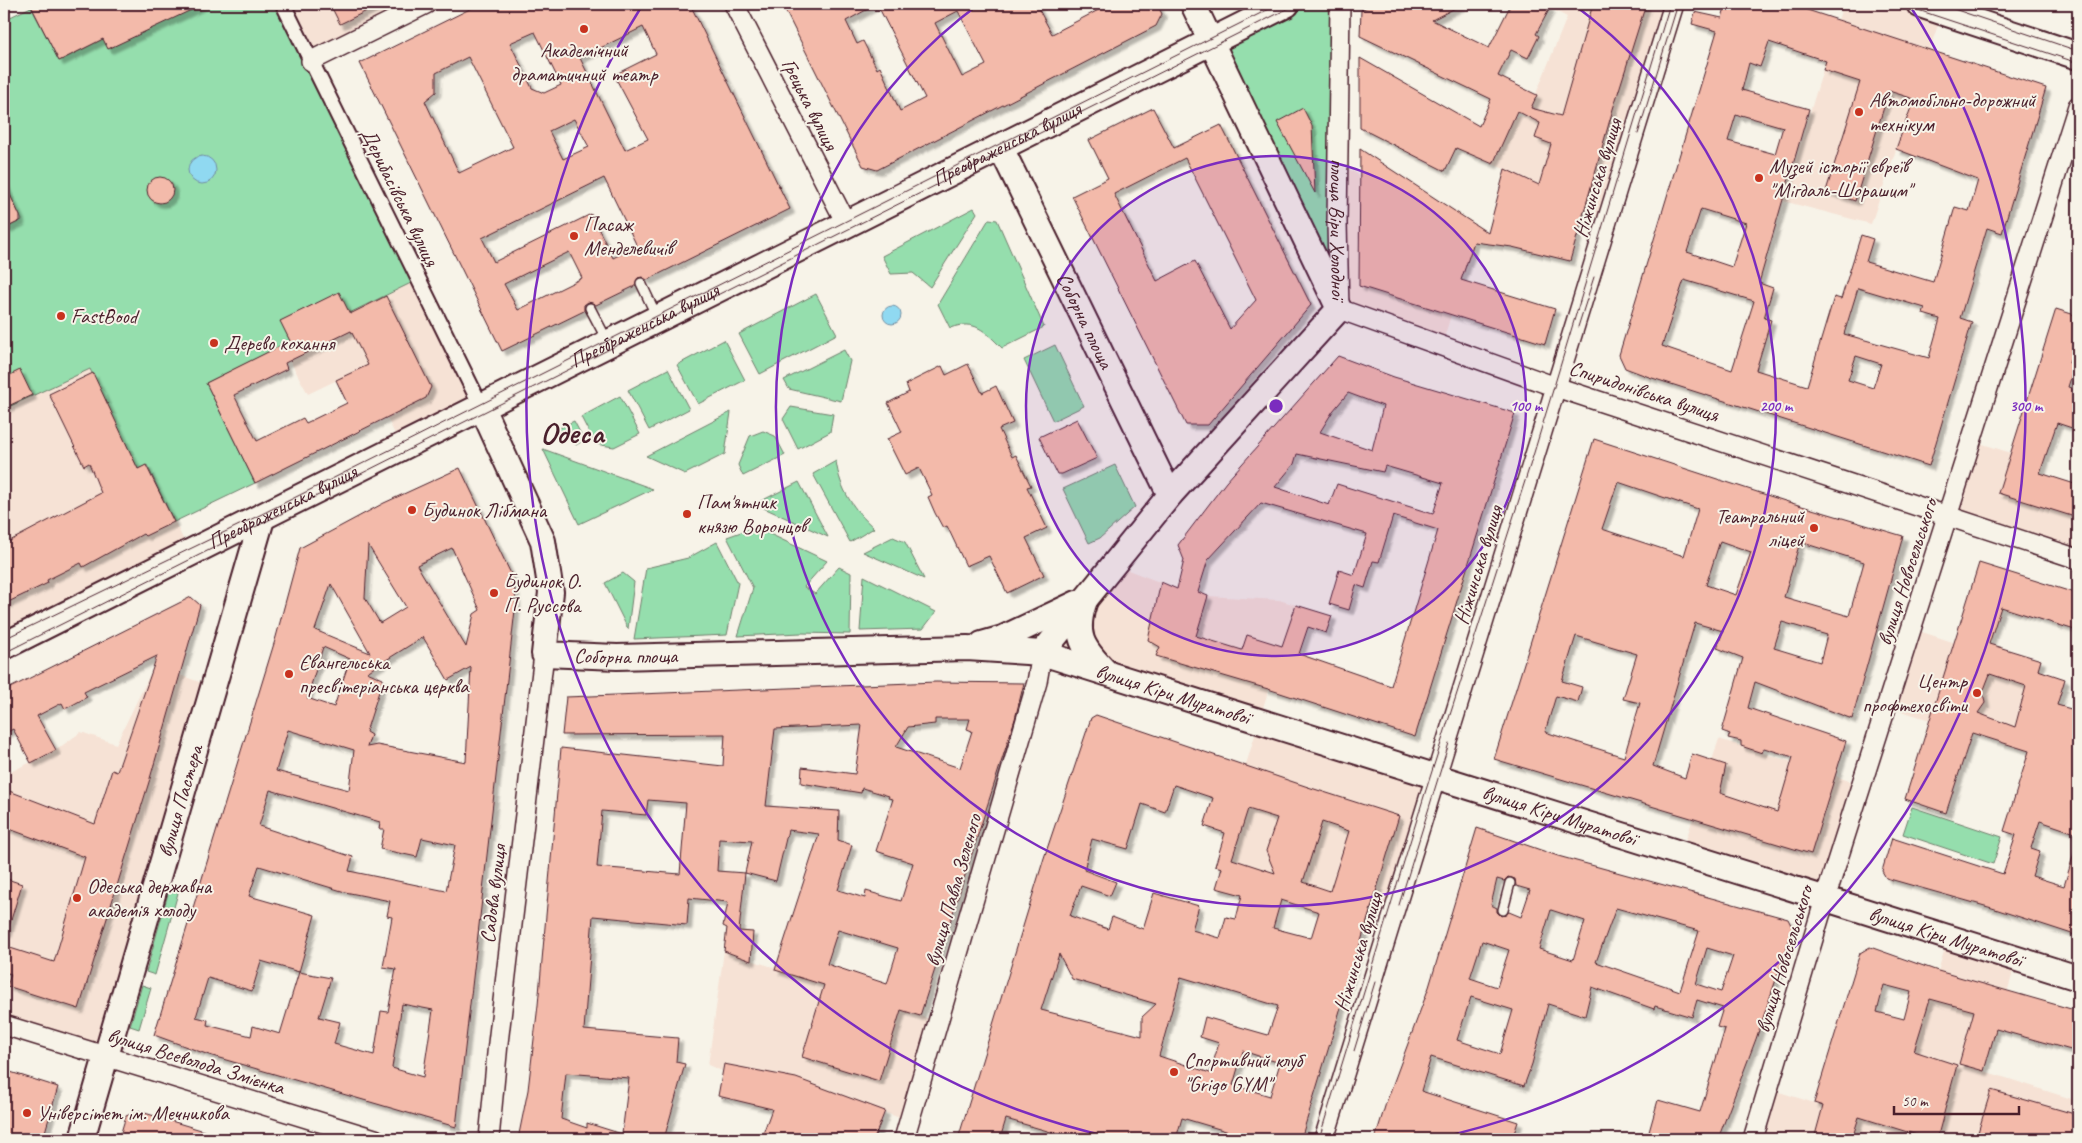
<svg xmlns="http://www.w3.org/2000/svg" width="2082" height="1143" font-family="Caveat,sans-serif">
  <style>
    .built { fill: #f6e2d5 }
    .green { fill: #95dead; stroke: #707e6c }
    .water { fill: #90d9f1; stroke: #748fa2 }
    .building { fill: #f3baaa; stroke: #4a1f2b; fill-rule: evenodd; filter: url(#shadow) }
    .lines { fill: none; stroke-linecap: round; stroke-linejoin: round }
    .service-casing { stroke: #4a1f2b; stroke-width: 12 }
    .pedestrian-casing { stroke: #4a1f2b; stroke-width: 18 }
    .minor-casing { stroke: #4a1f2b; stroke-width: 22 }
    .tertiary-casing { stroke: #4a1f2b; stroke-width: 28 }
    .secondary-casing { stroke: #4a1f2b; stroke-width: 30 }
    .service { stroke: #f7f3e8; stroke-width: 9 }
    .pedestrian { stroke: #f7f3e8; stroke-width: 14 }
    .minor { stroke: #f7f3e8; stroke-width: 19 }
    .tertiary { stroke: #f7f3e8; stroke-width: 24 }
    .secondary { stroke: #f7f3e8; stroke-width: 26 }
    .tram { stroke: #4a1f2b; stroke-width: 1 }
    .ring { fill: none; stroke: #7b2cbf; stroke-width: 2.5 }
    .poi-dot { fill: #c8321e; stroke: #f7f3e8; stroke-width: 2 }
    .labels { text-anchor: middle; stroke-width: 4; stroke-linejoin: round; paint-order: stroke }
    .poi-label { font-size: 21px; fill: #4a1f2b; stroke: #f7f3e8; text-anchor: start }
    .street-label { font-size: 21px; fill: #4a1f2b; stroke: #f7f3e8 }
    .town-label { font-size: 31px; font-weight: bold; fill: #4a1f2b; stroke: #f7f3e8 }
    .centre { fill: #7b2cbf; stroke: #f7f3e8; stroke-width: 2.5 }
    .ring-label { font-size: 15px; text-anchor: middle; font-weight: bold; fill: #7b2cbf; stroke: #f7f3e8; stroke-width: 4; stroke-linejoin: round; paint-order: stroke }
  </style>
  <defs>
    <filter id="shadow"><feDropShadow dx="4.5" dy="4.5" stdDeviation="1" flood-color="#0004"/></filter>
  </defs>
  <rect width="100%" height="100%" fill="#f7f3e8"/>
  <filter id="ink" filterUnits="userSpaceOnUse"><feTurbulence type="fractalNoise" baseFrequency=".02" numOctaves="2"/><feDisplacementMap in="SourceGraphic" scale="10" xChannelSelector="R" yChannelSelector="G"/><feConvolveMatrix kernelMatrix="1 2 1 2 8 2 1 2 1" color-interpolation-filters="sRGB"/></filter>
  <g filter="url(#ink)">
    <!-- built -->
    <g class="built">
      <polygon points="291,4 408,4 315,51"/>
      <polygon points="1542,4 1673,4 1607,222 1532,181 1493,164 1514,117 1527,116 1567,17"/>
      <polygon points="1843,4 1916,4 1942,13 1871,224 1783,201"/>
      <polygon points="1342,165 1474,243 1442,344 1340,308"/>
      <polygon points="413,282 477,405 400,444 362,368 308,394 282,346"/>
      <polygon points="90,369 138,468 147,465 188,549 4,642 4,408"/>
      <polygon points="1973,441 2043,463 2040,473 2078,485 2078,557 1952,514"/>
      <polygon points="1115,565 1175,588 1178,584 1208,596 1279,600 1296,605 1259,720 1044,652"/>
      <polygon points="1913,629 2065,679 2043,755 1888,707"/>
      <polygon points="154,666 211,686 108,1050 4,1020 4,775 56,750 81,732 116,744"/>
      <polygon points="1259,722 1434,777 1393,911 1330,891 1277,886 1215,866"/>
      <polygon points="1719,739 1836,776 1861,786 1825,897 1682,852"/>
      <polygon points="1948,938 2016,962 1984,1071 2078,1101 2078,1139 1937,1139 1957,1065 1914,1051"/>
      <polygon points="724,951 942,1023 911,1122 781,1075 724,1064 722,1071 708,1065"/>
      <polygon points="1770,1089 1859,1117 1930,1139 1754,1139"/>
    </g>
    <!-- green -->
    <g class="green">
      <polygon points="172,4 183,4 188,11 202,4 278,4 413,282 206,383 255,483 174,522 147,465 138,469 90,369 4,409 4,229 22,220 4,182 4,20 31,7 59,61"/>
      <polygon points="1286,4 1340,4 1339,309 1212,42"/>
      <polygon points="974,208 977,213 930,287 913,273 891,274 882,256"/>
      <path d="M989 219 997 220 1044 327 1002 348C985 331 975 319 950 328L938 304Z"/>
      <polygon points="816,294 837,334 760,374 739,334"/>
      <polygon points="724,340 745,380 698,404 677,365"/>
      <polygon points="1055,345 1084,406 1053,421 1024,360"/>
      <polygon points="844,350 850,361 841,401 789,389 784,380"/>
      <polygon points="668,369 689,409 649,430 628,390"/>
      <polygon points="620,396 640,434 614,447 595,444 581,417"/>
      <polygon points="791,407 833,414 830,432 798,449 783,419"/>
      <polygon points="731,412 725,454 685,474 646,456"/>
      <polygon points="574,421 584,440 576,445 570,438 553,431"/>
      <polygon points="763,431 775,436 785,455 743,476 738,465 750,436"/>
      <polygon points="543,449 653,489 579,524"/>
      <path d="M836 461C840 490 853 509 874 528L850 542 813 474Z"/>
      <polygon points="1115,465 1135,507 1100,538 1089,543 1063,489"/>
      <polygon points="799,482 828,537 755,504"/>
      <polygon points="755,527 827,561 804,587 815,594 839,567 851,573 850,634 801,633 738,636 753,588 727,537"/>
      <polygon points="893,537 905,542 924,579 863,552"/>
      <polygon points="717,542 738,583 727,635 634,639 646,568 688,558"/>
      <polygon points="623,573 634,582 628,629 605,583"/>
      <polygon points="864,576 936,612 923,629 860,631"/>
      <polygon points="1912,807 2002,837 1993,864 1903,834"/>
      <polygon points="169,890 178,893 155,975 146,972"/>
      <polygon points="142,985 151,988 139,1029 130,1026"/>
    </g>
    <!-- water -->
    <g class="water">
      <circle cx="202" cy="170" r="14"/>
      <circle cx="892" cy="315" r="9"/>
    </g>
    <!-- building -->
    <g class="building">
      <polygon points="30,4 204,4 108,49 103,39 59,61"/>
      <polygon points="330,4 381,4 340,24"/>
      <path d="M480 4H690L790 209 647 280 642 277 638 278 635 286 596 305 588 302 584 305V311L502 351 360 63ZM643 27 656 54 614 75 648 139 625 150 580 58ZM535 32 561 85 544 93 532 88 510 43ZM468 57 513 147 459 173 425 101 436 92V73ZM574 119 589 147 563 159 549 131ZM604 178 637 246 613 258 591 214 494 262 482 238ZM569 252 582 278 518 310 504 284Z"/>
      <path d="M782 4H1036L1052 34 1110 4H1157L1162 14 1156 26 877 170 863 166ZM877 4 925 98 900 111 880 67 877 69 863 41 857 44 846 21ZM958 11 986 65 962 77 935 23Z"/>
      <polygon points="1373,4 1463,4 1432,20 1489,48 1511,4 1542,4 1550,8 1536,34 1539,36 1528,58 1511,50 1498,76 1537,95 1531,108 1561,116 1593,4 1646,4 1613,109 1570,261 1512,247 1474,242 1461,280 1555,309 1545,344 1359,286 1360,149 1488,233 1505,169 1539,185 1551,144 1535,138 1540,123 1517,111 1493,164 1456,148 1445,171 1360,128 1360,58 1479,126 1491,99 1360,36 1361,10"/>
      <path d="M1726 4H1789L2046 88 2002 233 1987 228 1960 318 1972 322 1929 466 1649 377 1625 368 1619 355 1717 31 1692 24 1695 12 1722 18ZM1769 42 1826 61 1823 70 1860 82 1826 191 1855 201 1889 91 1914 99 1896 149 1978 180 1969 211 1955 207 1933 282 1866 262 1873 239 1861 235 1841 299 1834 297 1807 386 1756 370 1771 320 1764 318 1773 288 1759 283 1809 109 1742 90 1749 63 1760 67ZM1736 115 1741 117V115L1783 127 1775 154 1728 141ZM1701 209 1746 223 1732 267 1687 252ZM1684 280 1754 301 1732 370 1662 346ZM1858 288 1925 308 1923 314 1940 319 1929 358 1844 334ZM1856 356 1881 364 1873 388 1848 380Z"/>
      <path d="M1153 108 1174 148 1221 125 1311 305 1208 425H1186L1072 196 1108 178 1089 140ZM1185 158 1256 300 1230 329 1195 261 1157 281 1114 194Z"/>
      <polygon points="1303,108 1312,126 1315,193 1277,122"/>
      <circle cx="160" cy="190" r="13"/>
      <polygon points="4,182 20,216 20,221 4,229"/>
      <path d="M339 292 350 314 386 296 431 387 426 398 255 483 206 383 290 341 280 321ZM351 331 368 365 336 380 347 403 306 423 303 418 257 441 234 395 287 369 285 363Z"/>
      <polygon points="2056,309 2078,316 2078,335 2069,363 2075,365 2068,387 2078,390 2078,430 2057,423 2040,473 2078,485 2078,518 1998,493"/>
      <path d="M1338 356 1394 377 1515 413 1415 737 1268 689 1156 656 1160 647 1148 640 1161 582 1177 589 1184 560 1178 545 1226 482ZM1348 393 1383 406 1372 450 1320 432 1333 411ZM1297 454 1383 472 1385 466 1443 483 1433 514 1337 484 1329 505 1275 487 1294 464ZM1261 503 1367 534 1354 575 1339 570 1329 604 1349 610 1356 585 1365 588 1373 561 1379 562 1393 516 1438 530 1391 686 1299 654 1308 627 1326 633 1332 616 1296 605 1282 646 1247 635 1242 650 1196 636 1208 596 1198 592 1208 560Z"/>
      <polygon points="968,364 982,393 996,386 1013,423 999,429 1012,457 1016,455 1023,470 1031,486 1027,487 1047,528 1026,538 1044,575 1007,593 989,556 966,566 947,526 943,528 935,513 928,497 932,495 919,468 905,475 887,439 902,432 888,403 909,392 906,384 942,366 946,375"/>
      <polygon points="20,370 32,395 4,408 4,378"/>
      <polygon points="93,373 138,469 146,465 174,522 145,536 143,534 83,567 81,563 47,580 48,583 4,604 4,544 101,493 89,463 84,466 49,394"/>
      <polygon points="1077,419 1097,458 1062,474 1057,474 1039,437"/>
      <path d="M1594 439 1785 501 1903 536 1852 719 1755 682 1748 708 1846 741 1811 854 1494 759ZM1618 482 1698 509 1684 556 1602 529ZM1720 541 1751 552 1736 595 1706 585ZM1800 542 1864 562 1849 616 1784 597ZM1782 622 1827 635 1820 662 1774 648ZM1695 623 1723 631 1717 648 1743 658 1722 731 1730 734 1728 738 1741 741V746L1762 753 1764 748 1793 757 1777 812 1720 793 1726 765 1692 754 1685 778 1653 766ZM1576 636 1637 654 1623 699 1640 703 1624 757 1545 732 1556 696 1578 702 1582 687 1562 681Z"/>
      <path d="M460 468 513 578 516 601 456 1127 209 1055 154 1035 276 637 300 548 384 503ZM368 545 406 607 380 623 365 598ZM452 548 480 610 474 614 466 647 417 565ZM331 584 370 653 315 630ZM423 637 448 680 471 667 466 762 377 745 367 747 371 735 366 732 383 679 367 672ZM323 647 350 659 334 707 307 698ZM288 730 354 750 349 790 276 771ZM270 790 380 822 379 829H384L380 849 417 857 422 838 455 845 446 891 349 871 353 857 259 826ZM259 866 345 892 390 901 387 916 392 917 383 967 396 969 388 1012 381 1011 374 1055 334 1044 340 1022 319 1017 331 978 299 972 315 915 249 896ZM261 961 299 972 280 1034 253 1026 251 1036 207 1025 208 1020 196 1017 208 978 252 991ZM402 1004 433 1010 423 1077 392 1068Z"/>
      <path d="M1979 563 2078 594V631L2001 607 1989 644 2041 660 2038 670 2065 679 2057 705 2078 711V834L2040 821 2031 848 2040 851 2032 876 2064 886 2075 850H2078V936L1992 908 1886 878 1882 871 1892 838 2003 874 2016 835 2004 831 2029 751 1972 733 1946 813 1905 799ZM1990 674 2026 686 2015 727 1978 713 1985 703 1983 692Z"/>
      <polygon points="191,597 200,605 149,782 79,1009 7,986 11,974 4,972 4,946 54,962 85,857 4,827 4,789 95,824 112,770 117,772 157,656 84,692 87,697 65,709 62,703 37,716 56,750 31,763 13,729 4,734 4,691"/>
      <path d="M936 682 1024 683 1015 719 920 1016 901 1010 879 1081 802 1057 824 985 775 970 819 834 788 830 776 881 745 873 739 931 753 932 751 961 724 951 727 928 723 926 728 902 689 898 687 925 593 916 584 1030 678 1038 676 1062 685 1064 664 1139H518L528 1090 538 1005 561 748 723 766 725 734 562 735 566 697ZM935 719H970L967 729 972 731 960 768 896 747 908 727 935 724ZM862 725 855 774 802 767 801 783 861 793 862 788 889 796 888 798 893 799 876 851 913 863 901 901 866 891 865 898 838 890 852 845 838 840 839 811 766 806 775 729ZM648 800 686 803 680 874 597 867 602 811 646 815ZM719 839 752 841 745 873 717 871ZM838 930 898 948 887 984 827 964ZM566 1073 629 1078 622 1134 587 1123V1128L561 1119Z"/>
      <path d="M1096 715 1308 787 1399 816 1301 1139H1253L1182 1118 1176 1139 1160 1134 1158 1139H1075L1006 1119 1000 1139H958L1044 858 1091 718ZM1174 785 1213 798 1204 826 1225 833 1215 866 1222 868 1216 888 1242 895 1236 919 1226 917 1220 938 1192 930 1199 906 1154 893 1143 929 1112 917 1108 929 1070 916 1081 886 1110 896 1116 882 1084 870 1092 839 1128 849 1142 804 1165 812ZM1248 809 1277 818 1266 851 1275 873 1232 859ZM1322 822 1349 831 1330 891 1303 882ZM1281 900 1319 912 1311 938 1273 928ZM1059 954 1072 979 1156 1004 1142 1017V1036L1041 1010ZM1181 977 1278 1006 1268 1035 1205 1017 1200 1037 1219 1043 1210 1073 1159 1056ZM1243 1051 1280 1063 1270 1096 1233 1085Z"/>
      <path d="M1477 828 1558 856 1788 919 1793 929 1756 1039 1718 1139H1647L1658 1100 1700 1112 1725 1029 1717 1027 1723 1008 1697 1000 1692 1017 1655 1006 1654 1009 1592 987 1585 1016 1548 1004 1532 1064 1524 1086 1431 1057 1421 1091 1518 1122 1512 1139H1501L1484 1134 1483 1139H1432L1419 1135 1418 1139H1375L1386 1103 1429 987ZM1508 877 1515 879 1516 886 1530 890 1521 917 1509 912 1501 916 1497 912V908L1491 905 1497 879 1504 881ZM1616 908 1699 931 1680 991 1596 962ZM1551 910 1585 921 1573 960 1539 949ZM1482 941 1509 950 1497 987 1470 978ZM1707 948 1733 956 1721 992 1696 984ZM1471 997 1513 1010 1500 1054 1457 1040Z"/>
      <polygon points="4,878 22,884 7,933 4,933"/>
      <path d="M1870 947 1938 971 2078 1011V1052L1996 1029 1984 1071 1959 1064 1974 1011 1930 999 1914 1051 1957 1065 1937 1139H1930L1859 1117 1852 1139H1814L1823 1106 1814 1103 1860 953ZM1884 985 1911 992 1904 1019 1877 1012Z"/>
      <polygon points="724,1064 796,1078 885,1111 874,1139 761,1139 772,1109 718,1096"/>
      <polygon points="4,1070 58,1087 43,1139 4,1139"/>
      <polygon points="1991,1090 2078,1115 2078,1139 1976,1139"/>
      <polygon points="138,1111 221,1136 221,1139 119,1139 126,1116"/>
    </g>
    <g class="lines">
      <defs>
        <g id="service">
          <polyline points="641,283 657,317"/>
          <polyline points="590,308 608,342"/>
          <polyline points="1503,910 1510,883"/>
        </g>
        <polyline id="pedestrian" points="283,4 482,408"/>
        <g id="minor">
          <polyline points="734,4 847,225"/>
          <path id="s1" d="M1340 4 1337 223 1339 309 1553 386 2078 559"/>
          <polyline points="311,61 426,4"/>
          <polyline points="4,1025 375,1139"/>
          <polyline points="489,1139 498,1043 544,654"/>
          <polyline points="904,1139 1037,682 1042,653"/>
          <polyline points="1324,1139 1674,4"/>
          <polyline points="1753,1139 1825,899 2078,106"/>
        </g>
        <g id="tertiary">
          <path id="s2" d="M1001 148 1170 495"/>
          <path id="s3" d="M482 408 543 541 551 592 544 654 617 657 967 648 1042 653 2078 978"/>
          <path d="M1085 600C1073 635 1082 648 1107 673"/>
          <polyline points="982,644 1003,638 1077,603"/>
          <polyline points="1042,653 1170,495 1339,309 1193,4"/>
          <path id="s4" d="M82 1139 262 519"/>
        </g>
        <g id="secondary">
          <polyline points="1920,4 2078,56"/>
          <path id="s5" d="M4 646 1286 4"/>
        </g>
      </defs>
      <!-- service casing -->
      <use href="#service" class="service-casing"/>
      <!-- pedestrian casing -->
      <use href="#pedestrian" class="pedestrian-casing"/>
      <!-- minor casing -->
      <use href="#minor" class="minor-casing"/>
      <!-- tertiary casing -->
      <use href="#tertiary" class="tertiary-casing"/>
      <!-- secondary casing -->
      <use href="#secondary" class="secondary-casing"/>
      <!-- service -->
      <use href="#service" class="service"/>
      <!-- pedestrian -->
      <use href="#pedestrian" class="pedestrian"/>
      <!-- minor -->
      <use href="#minor" class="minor"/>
      <!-- tertiary -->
      <use href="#tertiary" class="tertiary"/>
      <!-- secondary -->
      <use href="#secondary" class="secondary"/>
      <!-- tram -->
      <g class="tram">
        <polyline points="1900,4 2078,63"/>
        <polyline points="1939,4 2078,51"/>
        <polyline points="1638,134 1677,7"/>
        <polyline points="1578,327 1594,277"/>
        <polyline points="4,639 262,514 1271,8"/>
        <polyline points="4,653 1297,4"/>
        <polyline points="1399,905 1449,743"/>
        <polyline points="1354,1051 1375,982"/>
        <polyline points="1319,1139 1425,793 1533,456 1670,4"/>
      </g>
    </g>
  </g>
  <!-- distance rings -->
  <circle cx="1276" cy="406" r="250" fill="#7b2cbf" fill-opacity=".12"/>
  <g class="ring">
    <circle cx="1276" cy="406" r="250"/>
    <path d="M1573 4A500 500 0 1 1 979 4"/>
    <path d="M1114 1138A750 750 0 0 1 640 9M1912 9A750 750 0 0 1 1438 1138"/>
  </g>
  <!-- markers -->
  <g class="poi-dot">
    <circle cx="584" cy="29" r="5"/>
    <circle cx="1859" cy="112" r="5"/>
    <circle cx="1759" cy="178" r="5"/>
    <circle cx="574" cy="236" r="5"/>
    <circle cx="61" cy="316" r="5"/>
    <circle cx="214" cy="343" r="5"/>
    <circle cx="412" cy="510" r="5"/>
    <circle cx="687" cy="514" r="5"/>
    <circle cx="1814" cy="528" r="5"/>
    <circle cx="494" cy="593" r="5"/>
    <circle cx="289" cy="674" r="5"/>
    <circle cx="1977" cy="693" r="5"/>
    <circle cx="77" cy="898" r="5"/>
    <circle cx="1174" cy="1072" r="5"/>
    <circle cx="27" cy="1113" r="5"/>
  </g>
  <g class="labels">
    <!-- poi labels -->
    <g class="poi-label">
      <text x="584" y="57" text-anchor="middle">Академічний<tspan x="584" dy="24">драматичний театр</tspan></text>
      <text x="1869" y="107">Автомобільно-дорожний<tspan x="1869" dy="24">технікум</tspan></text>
      <text x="1769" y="173">Музей історії євреїв<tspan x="1769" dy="24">"Мігдаль-Шорашим"</tspan></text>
      <text x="584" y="231">Пасаж<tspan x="584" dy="24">Менделевичів</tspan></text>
      <text x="71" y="323">FastBood</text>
      <text x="224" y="350">Дерево кохання</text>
      <text x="697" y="509">Пам'ятник<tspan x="697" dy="24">князю Воронцов</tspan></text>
      <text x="422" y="517">Будинок Лібмана</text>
      <text x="1804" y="523" text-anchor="end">Театральний<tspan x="1804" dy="24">ліцей</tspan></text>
      <text x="504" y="588">Будинок О.<tspan x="504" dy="24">П. Руссова</tspan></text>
      <text x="299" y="669">Євангельська<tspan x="299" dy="24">пресвітеріанська церква</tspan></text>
      <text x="1967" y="688" text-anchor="end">Центр<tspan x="1967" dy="24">профтехосвіти</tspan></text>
      <text x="87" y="893">Одеська державна<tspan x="87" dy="24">академія холоду</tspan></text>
      <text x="1184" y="1067">Спортивний клуб<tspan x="1184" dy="24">"Grigo GYM"</tspan></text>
      <text x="37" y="1120">Універсітет ім. Мечникова</text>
    </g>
    <!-- street labels -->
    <g class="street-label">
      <text transform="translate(810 104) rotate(63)" y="7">Грецька вулиця</text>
      <text dy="7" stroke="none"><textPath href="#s5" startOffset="1121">Преображенська вулиця</textPath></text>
      <text transform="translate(1597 178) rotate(-73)" y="7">Ніжинська вулиця</text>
      <text transform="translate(400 197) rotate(64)" y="7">Дерибасівська вулиця</text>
      <text dy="7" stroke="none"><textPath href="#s1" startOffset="225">площа Віри Холодної</textPath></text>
      <text dy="7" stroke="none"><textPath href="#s2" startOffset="192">Соборна площа</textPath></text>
      <text dy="7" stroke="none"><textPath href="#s5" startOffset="716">Преображенська вулиця</textPath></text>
      <text transform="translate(1644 391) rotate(18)" y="7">Спиридонівська вулиця</text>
      <text dy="7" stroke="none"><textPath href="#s5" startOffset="311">Преображенська вулиця</textPath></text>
      <text transform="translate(1478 565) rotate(-73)" y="7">Ніжинська вулиця</text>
      <text transform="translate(1907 572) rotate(-72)" y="7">вулиця Новосельського</text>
      <text dy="7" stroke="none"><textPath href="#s3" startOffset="342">Соборна площа</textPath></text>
      <text dy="7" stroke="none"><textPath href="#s3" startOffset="896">вулиця Кіри Муратової</textPath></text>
      <text dy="7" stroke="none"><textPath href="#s4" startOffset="352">вулиця Пастера</textPath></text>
      <text dy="7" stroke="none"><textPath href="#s3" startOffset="1301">вулиця Кіри Муратової</textPath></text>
      <text transform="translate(953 890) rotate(-74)" y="7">вулиця Павла Зеленого</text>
      <text transform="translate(493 894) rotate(-83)" y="7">Садова вулиця</text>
      <text dy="7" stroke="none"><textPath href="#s3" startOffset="1706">вулиця Кіри Муратової</textPath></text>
      <text transform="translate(1358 952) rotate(-73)" y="7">Ніжинська вулиця</text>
      <text transform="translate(1784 959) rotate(-73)" y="7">вулиця Новосельського</text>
      <text transform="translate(196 1061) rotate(17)" y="7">вулиця Всеволода Змієнка</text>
    </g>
    <!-- town labels -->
    <g class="town-label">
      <text x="572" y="443">Одеса</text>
    </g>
  </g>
  <circle cx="1276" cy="406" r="8" class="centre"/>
  <g class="ring-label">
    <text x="1526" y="411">100 m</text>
    <text x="1776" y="411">200 m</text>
    <text x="2026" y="411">300 m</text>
  </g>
  <!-- margin -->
  <rect width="2082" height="1143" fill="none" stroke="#f7f3e8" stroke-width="20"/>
  <rect x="10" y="10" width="2062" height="1123" fill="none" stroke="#4a1f2b" stroke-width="2" filter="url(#ink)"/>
  <!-- scale -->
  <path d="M1894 1106v8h125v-8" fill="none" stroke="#4a1f2b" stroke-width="2.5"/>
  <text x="1902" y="1106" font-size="15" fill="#4a1f2b" stroke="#f7f3e8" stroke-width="4" paint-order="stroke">50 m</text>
</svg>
